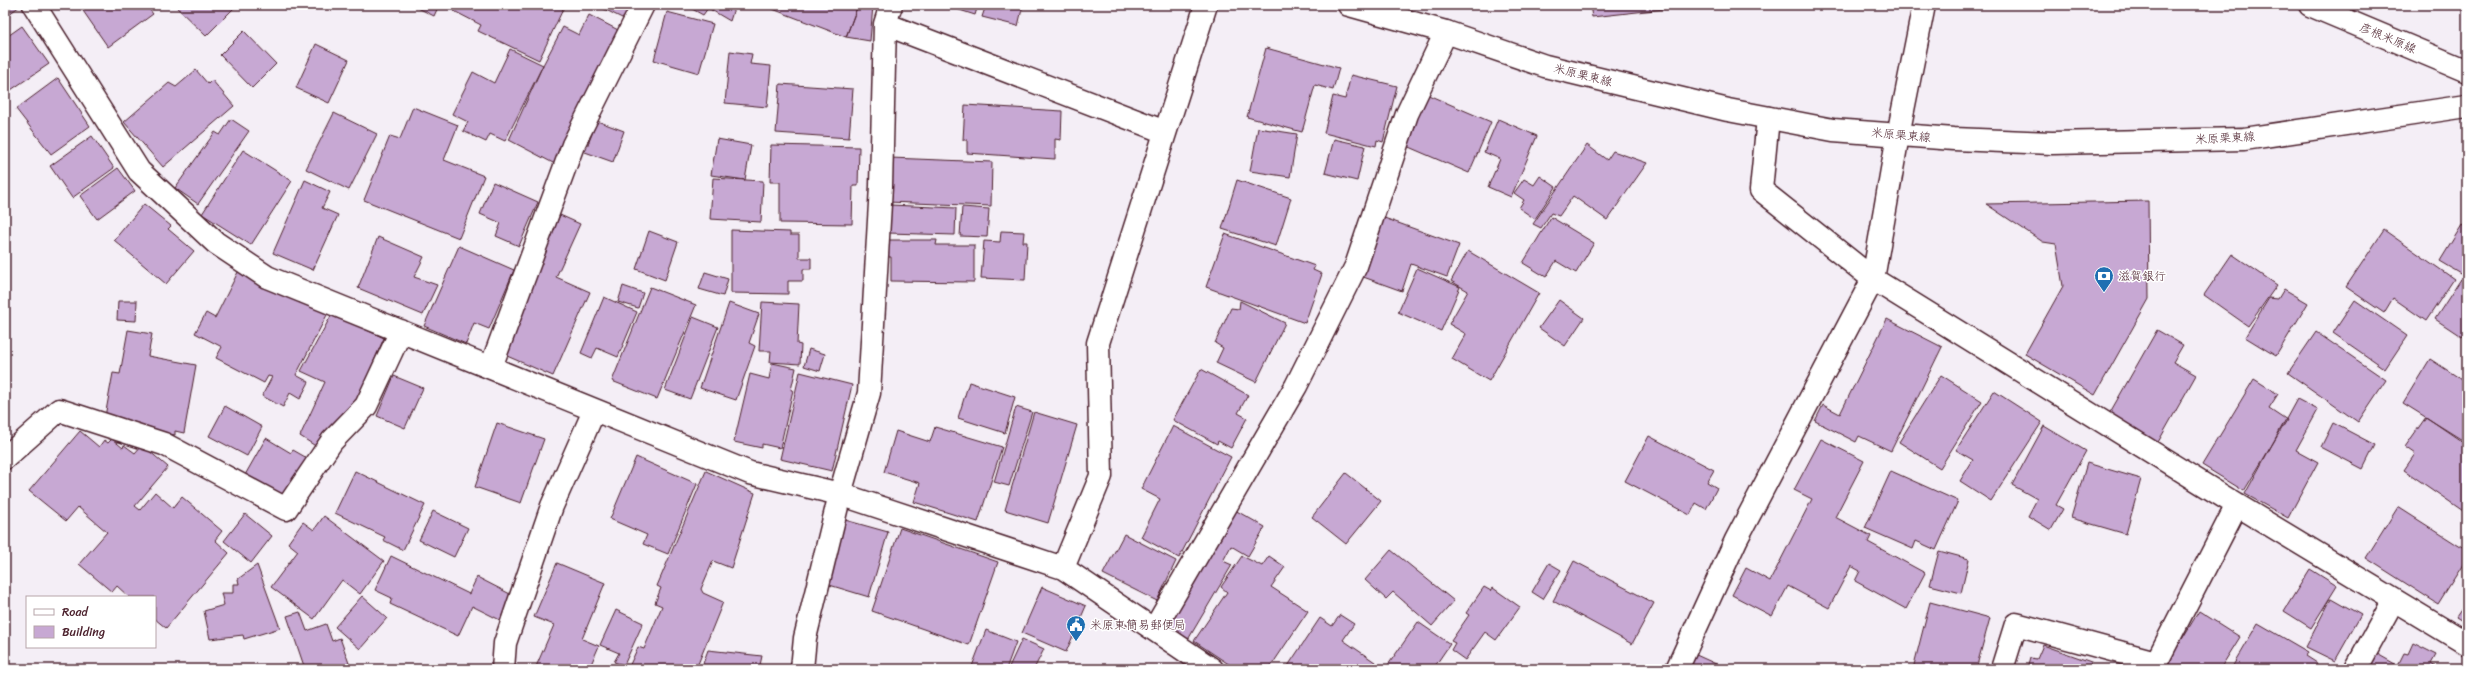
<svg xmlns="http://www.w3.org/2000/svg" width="2472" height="674" viewBox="0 0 2472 674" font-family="Sriracha,'Klee One',sans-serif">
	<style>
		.building { fill: #c7a8d3; stroke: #4a1f2b }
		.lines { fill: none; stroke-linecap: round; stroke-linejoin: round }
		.minor-casing { stroke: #4a1f2b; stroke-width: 25 }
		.tertiary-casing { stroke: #4a1f2b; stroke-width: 25 }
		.secondary-casing { stroke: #4a1f2b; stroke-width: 25 }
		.minor { stroke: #fff; stroke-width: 22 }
		.tertiary { stroke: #fff; stroke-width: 22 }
		.secondary { stroke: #fff; stroke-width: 22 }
		.labels { text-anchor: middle; stroke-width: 3; stroke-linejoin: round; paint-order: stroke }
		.street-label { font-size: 12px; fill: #4a1f2b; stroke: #fff }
		.poi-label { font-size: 12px; fill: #4a1f2b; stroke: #fff; text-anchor: start }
	</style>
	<rect width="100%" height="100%" fill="#f4eef6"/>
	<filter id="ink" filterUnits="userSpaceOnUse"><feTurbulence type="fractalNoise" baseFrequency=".025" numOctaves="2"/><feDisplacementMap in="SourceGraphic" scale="8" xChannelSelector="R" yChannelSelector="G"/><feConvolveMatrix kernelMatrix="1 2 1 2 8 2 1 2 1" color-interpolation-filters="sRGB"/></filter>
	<g filter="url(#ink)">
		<!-- building -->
		<path class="building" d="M5 5H19L20 6 5 17Z
			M79 5H146L153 14 108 47Z
			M174 5H237L206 36Z
			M412 5H439L434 16Z
			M457 5H565L539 60 478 31 481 25 454 11Z
			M596 5H631L624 19Z
			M685 5H735L730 21 708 8 703 15Z
			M762 5H858L846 37Z
			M858 5H873L870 41 846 37Z
			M944 5H978L975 15Z
			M986 5H1023L1018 26 982 17Z
			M1590 5H1682V7L1592 17Z
			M667 12 713 24 699 73 654 60Z
			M589 15 622 32 555 164 509 140 543 65 563 27 579 35Z
			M22 26 49 64 5 94V38Z
			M244 31 276 64 252 88 220 55Z
			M316 44 349 60 329 103 296 88Z
			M1266 48 1339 68 1333 90 1315 85 1302 132 1247 117Z
			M510 49 543 65 505 141 490 134 486 142 463 131 468 122 452 114 473 72 494 83Z
			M730 51 752 54 750 64 771 66 767 107 725 103Z
			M196 70 208 84 212 80 234 106 163 167 124 122 169 83 176 87Z
			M1351 75 1397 86 1383 142 1377 140 1376 146 1324 133 1333 96 1345 99Z
			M58 78 90 126 51 154 16 109Z
			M780 84 853 89 849 138 776 133Z
			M1426 94 1491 122 1469 173 1404 145Z
			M965 105 1062 111 1061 140 1055 139V159L967 153V140H963Z
			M413 107 458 125 444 160 484 176 459 238 364 200 390 136 400 139Z
			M334 113 377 134 349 190 306 169Z
			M231 119 249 131 198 204 175 188 215 132 220 135Z
			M1498 119 1537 136 1511 197 1488 187 1500 159 1484 152Z
			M597 121 624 131 613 162 585 152Z
			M1258 128 1297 134 1290 177 1250 171Z
			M92 136 114 168 72 198 50 166Z
			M717 139 751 145 745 180 711 175Z
			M1334 139 1365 146 1357 181 1325 173Z
			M771 145 859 147 858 186H853L852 224 780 223V182H770Z
			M1587 145 1607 160 1613 151 1647 163 1607 220 1573 196 1559 216 1551 213 1541 228 1533 224Z
			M243 150 292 181 251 245 202 214Z
			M890 158 992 162 991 206 888 202Z
			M118 168 135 191 97 219 80 196Z
			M1540 176 1556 187 1535 219 1519 208 1524 200 1514 193 1524 179 1534 185Z
			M713 178 763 181 761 222 710 219Z
			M305 180 330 192 322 208 338 215 313 270 273 253Z
			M1237 180 1291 198 1276 246 1222 229Z
			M493 182 538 202 519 246 496 236 501 223 480 214Z
			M2148 201 2149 299 2095 395 2025 354 2063 286 2056 244 2043 242 1986 204Z
			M144 204 171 226 168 229 194 251 166 284 114 240Z
			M890 205 956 208 955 235 888 233Z
			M962 207 989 209 987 237 960 236Z
			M560 215 580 224 556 277 590 292 553 376 500 353Z
			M1376 215 1459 245 1447 277 1411 264 1402 291 1355 274Z
			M1551 217 1594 243 1576 273 1556 261 1546 277 1523 263Z
			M2462 225 2467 228V277L2440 261Z
			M731 230 790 232V235H799V258H811V269H803V281H788V294L731 293Z
			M2384 230 2454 279 2426 321 2393 298 2384 313 2346 287Z
			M649 231 678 242 665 280 636 269Z
			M1001 231 1024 232 1023 242H1027L1025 280 981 278 984 241 1000 242Z
			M1225 234 1315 266 1313 270 1322 274 1305 323 1206 287Z
			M378 237 424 257 414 277 437 285 423 315 358 288Z
			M883 240H937L936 245H974V282L891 281V257H883Z
			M459 246 514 270 489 329 474 323 466 344 424 326Z
			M1468 251 1539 293 1489 381 1452 359 1466 334 1449 324 1468 291 1451 281Z
			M2232 254 2277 285 2248 326 2204 295Z
			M1417 268 1460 287 1441 331 1398 312Z
			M239 270 329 311 296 375 309 382 300 399 290 393 283 407 262 396 272 377 268 376 264 383 216 358 222 347 195 333 206 313 215 318Z
			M705 272 728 279 723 296 699 289Z
			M2461 279 2467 283V331L2462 337 2435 319Z
			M623 286 643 293 638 308 618 302Z
			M650 287 696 305 657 399 612 381Z
			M2284 289 2308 303 2276 356 2245 337 2269 298 2278 299Z
			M604 297 637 312 618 357 597 348 592 358 581 353Z
			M1559 300 1584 318 1565 346 1539 328Z
			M2355 300 2407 336 2385 369 2333 333Z
			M118 301H137L136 321 117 320Z
			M1240 301 1285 323 1256 382 1216 363 1223 348 1215 343 1231 308 1239 309Z
			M762 302 799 304 797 344 801 345 800 364 770 362 771 351H759Z
			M729 303 759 314 749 343 755 346 736 400 700 388Z
			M332 314 384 338 354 407 317 447 300 436 325 382 301 371Z
			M693 317 718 327 690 399 665 390Z
			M1887 319 1942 347 1891 451 1859 436 1856 442 1815 421 1823 405 1840 414Z
			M128 330 152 334 148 356 196 365 184 433 175 431V435L104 422 113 373 120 374Z
			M2157 330 2183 345 2173 362 2196 375 2157 444 2108 416Z
			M2316 332 2386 380 2358 422 2288 373Z
			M809 349 825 354 820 371 804 366Z
			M2430 359 2467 383V443L2403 403Z
			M772 363 796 368 791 390H793L780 448 762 444V448L734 442 750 374 769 379Z
			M1201 369 1248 395 1238 413 1247 418 1231 448 1218 441 1217 444 1173 420Z
			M800 372 852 385 832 471 780 459Z
			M1941 375 1982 401 1940 468 1899 442Z
			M394 376 423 388 405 428 377 416Z
			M2254 379 2278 394 2269 408 2287 420 2244 491 2202 465Z
			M969 382 1015 397 1005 433 958 418Z
			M1994 391 2042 422 1991 501 1960 481 1973 460 1956 450Z
			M2297 399 2318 410 2296 450 2318 462 2288 518 2245 494Z
			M225 406 262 427 247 456 209 436Z
			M1016 407 1032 412 1009 486 994 482Z
			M1034 412 1077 425 1048 523 1005 510Z
			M2426 417 2467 445 2466 513 2404 470 2415 454 2405 447Z
			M497 423 544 439 521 503 475 487Z
			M2333 423 2375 445 2363 469 2321 447Z
			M1173 426 1231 457 1179 558 1141 537 1160 499 1141 489Z
			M2044 426 2086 451 2056 505 2063 509 2051 530 2028 516 2037 499 2012 485Z
			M935 427 1002 447 978 522 914 502 920 483 884 472 896 431 930 442Z
			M80 431 99 447 104 440 108 443 112 439 123 448 124 445 135 453 142 445 168 467 135 506 140 510 155 492 173 508 182 497 222 531 215 540 229 553 166 628 155 619V597H129L117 586 112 592 79 564 107 532 78 507 66 521 29 491Z
			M1649 436 1714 470 1707 482 1717 488 1706 509 1696 503 1690 515 1625 481Z
			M266 438 291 453 293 450 307 458 284 498 245 475Z
			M1821 439 1864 461 1835 517 1871 536 1868 542 1925 573 1906 609 1855 581 1860 571 1851 566 1829 608 1788 586 1772 616 1732 595 1746 568 1770 581 1812 499 1794 490Z
			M636 457 697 484 668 554 643 544 647 535 610 519Z
			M2087 463 2141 479 2126 534 2071 518Z
			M355 471 425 505 403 550 383 540 385 537 335 513Z
			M706 471 755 493 731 568 713 561 701 589 703 593 723 602 696 669H628L638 647 644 649 662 606 655 603 661 588 657 586Z
			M1891 471 1958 501 1936 550 1916 541 1913 549 1865 528Z
			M1346 473 1381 501 1346 544 1312 517Z
			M2398 507 2467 551V558L2438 604 2366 558Z
			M1233 509 1265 527 1248 556 1231 546 1223 561 1232 565 1186 643 1162 629Z
			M433 511 468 528 454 557 419 540Z
			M245 514 272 536 251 563 224 541Z
			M324 516 384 561 360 594 342 580 314 619 271 587 298 551 288 543 303 522 314 530Z
			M845 520 888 532 869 597 826 584Z
			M900 528 998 562 969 645 872 611Z
			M1124 534 1176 561 1157 601 1103 574Z
			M1391 550 1454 601 1432 626 1393 592 1386 599 1365 580Z
			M1939 551 1969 559 1961 593 1930 585Z
			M391 556 469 594 477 577 512 595 500 620 472 606 458 636 390 604 392 598 375 590Z
			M1242 556 1262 566 1269 556 1285 567 1271 587 1308 611 1269 669H1236L1194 641 1227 592 1221 587Z
			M1574 561 1654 603 1632 644 1553 601Z
			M557 563 605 583 582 639 599 646 589 669H535L554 625 534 617Z
			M1549 563 1561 570 1543 599 1532 592Z
			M257 565 280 628 244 639 243 635 210 639 204 611 224 605 221 593H233V584H239L238 579Z
			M2310 569 2337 586 2311 628 2284 611Z
			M1042 587 1086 606 1066 652 1022 633Z
			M1484 587 1491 591 1493 588 1520 607 1496 640 1485 632 1465 660 1451 650 1455 643 1451 641 1469 615 1466 613Z
			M362 596 387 618 360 649 335 627Z
			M2331 598 2361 615 2335 661 2306 647Z
			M2467 601V624L2456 617Z
			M1930 602 1990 618 1976 669H1913Z
			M616 610 643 623 624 665 614 662 619 653 600 645Z
			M2199 611 2240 637 2220 669H2164Z
			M300 612 307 631 326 624 332 641 340 638 350 666 345 669H305L287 616Z
			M1340 615 1354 624 1343 640 1385 669H1286L1320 618 1332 626Z
			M1418 622 1450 644 1433 669H1393L1388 665Z
			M2258 623 2308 652 2306 656 2317 663 2314 669H2231Z
			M986 630 1016 642 1006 669H971Z
			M1022 639 1044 649 1034 669H1008Z
			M2413 643 2437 655 2432 664 2441 669H2396L2404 653 2408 654Z
			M2043 645 2091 662 2088 669H2027L2030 658 2037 659Z
			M708 650 762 656 760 665 768 667 767 669H701Z
			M2372 651 2395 664 2392 669H2362Z
			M1694 654 1727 669H1687Z"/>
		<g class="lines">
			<!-- minor casing -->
			<g class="minor-casing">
				<path id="minor" d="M34 5 139 171 216 243 267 277 750 473 840 494 1063 568 1212 669
					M885 24 1165 132
					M1768 118 1761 190 1873 279 2237 505 2467 644
					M491 367 573 145 643 5
					M5 458 59 410 164 444 286 509 332 441 366 406 401 331
					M1063 568 1101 476 1098 343 1206 5
					M1155 628 1296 386 1356 266 1407 114 1446 32
					M503 669 505 643 552 506 594 411
					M802 669 805 638 840 494 869 393 881 186 885 24 891 5
					M1677 669 1736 540 1873 279 1898 135
					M2002 669 2016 624 2156 662
					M2153 669 2237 505
					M2356 669 2394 600"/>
			</g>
			<!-- tertiary casing -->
			<g class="tertiary-casing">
				<path id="tertiary" d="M1898 135 1924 5"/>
			</g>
			<!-- secondary casing -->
			<g class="secondary-casing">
				<path id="secondary" d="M1349 5 1446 32 1545 66 1728 110 1833 130 1954 139 2052 143 2244 139 2467 106
					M2310 5 2467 71"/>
			</g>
			<!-- minor -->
			<use href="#minor" class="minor"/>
			<!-- tertiary -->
			<use href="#tertiary" class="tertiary"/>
			<!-- secondary -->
			<use href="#secondary" class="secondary"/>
		</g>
	</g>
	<!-- icons -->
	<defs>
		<g id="bank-pin" transform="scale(1)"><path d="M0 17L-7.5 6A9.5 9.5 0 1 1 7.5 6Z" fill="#1f6fb2" stroke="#fff"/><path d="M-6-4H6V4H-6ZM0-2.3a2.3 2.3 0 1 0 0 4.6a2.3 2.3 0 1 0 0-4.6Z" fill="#fff"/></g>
		<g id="civic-pin" transform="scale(1)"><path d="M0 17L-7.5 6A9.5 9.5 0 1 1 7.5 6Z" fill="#1f6fb2" stroke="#fff"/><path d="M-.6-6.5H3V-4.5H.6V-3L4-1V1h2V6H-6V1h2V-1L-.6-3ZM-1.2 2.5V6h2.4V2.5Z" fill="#fff"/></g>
	</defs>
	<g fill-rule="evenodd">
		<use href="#bank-pin" x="2104" y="276"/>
		<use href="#civic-pin" x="1076" y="625"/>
	</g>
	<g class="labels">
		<!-- street labels -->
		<g class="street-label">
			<text transform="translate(2388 38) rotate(23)" y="4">彦根米原線</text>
			<text transform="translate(1583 75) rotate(14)" y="4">米原栗東線</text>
			<text transform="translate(1901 135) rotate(5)" y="4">米原栗東線</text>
			<text transform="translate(2225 138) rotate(-3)" y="4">米原栗東線</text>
		</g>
		<!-- poi labels -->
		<g class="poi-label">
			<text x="2118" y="280">滋賀銀行</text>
			<text x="1090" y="629">米原東簡易郵便局</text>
		</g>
	</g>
	<!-- margin -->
	<rect width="2472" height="674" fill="none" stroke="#fff" stroke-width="20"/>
	<rect x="10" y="10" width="2452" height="654" fill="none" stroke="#4a1f2b" stroke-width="1.5" filter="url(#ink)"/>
	<!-- legend -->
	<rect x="26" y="596" width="130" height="52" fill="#ffffff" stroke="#b7a5aa"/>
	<rect x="34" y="609" width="20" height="6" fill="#ffffff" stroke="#b7a5aa"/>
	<text x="62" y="616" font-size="12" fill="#4a1f2b">Road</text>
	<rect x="34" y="626" width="20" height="12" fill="#c7a8d3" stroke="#b7a5aa"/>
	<text x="62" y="636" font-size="12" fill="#4a1f2b">Building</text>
</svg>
